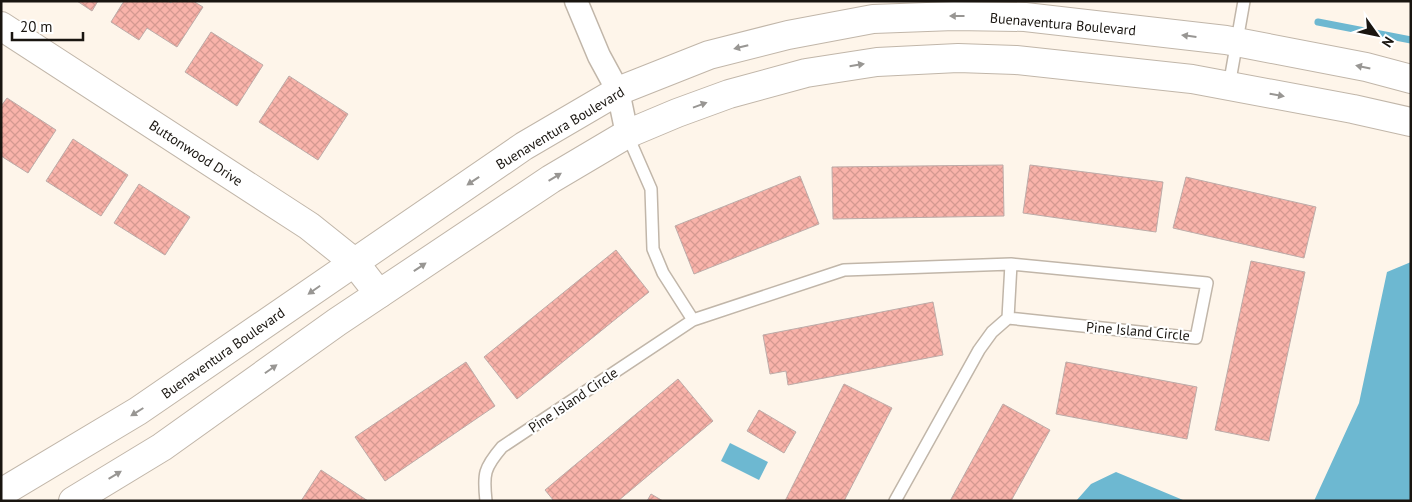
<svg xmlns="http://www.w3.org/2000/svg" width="1412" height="502" viewBox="0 0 1412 502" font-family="'PT Sans',sans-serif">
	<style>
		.water { fill: #6db8d1 }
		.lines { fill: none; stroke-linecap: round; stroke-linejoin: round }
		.stream { stroke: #6db8d1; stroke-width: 7 }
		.building { fill: url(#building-cross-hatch); stroke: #bdaba8 }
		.service-casing { stroke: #c1b6a9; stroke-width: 14 }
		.minor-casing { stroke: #c1b6a9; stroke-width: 25 }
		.tertiary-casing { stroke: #c1b6a9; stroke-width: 30 }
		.secondary-casing { stroke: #c1b6a9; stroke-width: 30 }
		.service { stroke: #fff; stroke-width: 11 }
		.minor { stroke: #fff; stroke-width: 22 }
		.tertiary { stroke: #fff; stroke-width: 28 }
		.secondary { stroke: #fff; stroke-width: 28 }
		.oneway { fill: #989693 }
		.labels { text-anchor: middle; stroke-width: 4.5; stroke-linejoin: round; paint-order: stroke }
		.street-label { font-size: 14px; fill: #191510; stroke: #fff }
	</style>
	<defs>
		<pattern id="building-cross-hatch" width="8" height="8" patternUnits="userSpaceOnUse" patternTransform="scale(1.25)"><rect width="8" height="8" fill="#f9b3aa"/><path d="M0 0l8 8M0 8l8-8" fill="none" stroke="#d59991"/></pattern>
	</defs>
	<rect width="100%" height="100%" fill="#fef5ea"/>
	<!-- water -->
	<path class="water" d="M1411 262V501H1314L1359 403 1387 272Z
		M730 443 768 462 759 480 721 461Z
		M1116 472 1183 500 1185 501H1076L1091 484Z"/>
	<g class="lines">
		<!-- stream -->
		<path class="stream" d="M1318 22 1411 40"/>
	</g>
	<!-- building -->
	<path class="building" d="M77 1H98L92 11Z
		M124 1H168L171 3 172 1H193L203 7 177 47 147 28 139 40 111 22Z
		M211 32 263 65 237 106 185 72Z
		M289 76 348 114 318 160 259 122Z
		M7 98 56 130 28 173 1 156V106Z
		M73 139 128 175 101 216 46 181Z
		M1003 165 1004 216 833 219 832 167Z
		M1030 165 1163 182 1156 232 1023 213Z
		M800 176 819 224 694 274 675 226Z
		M1186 177 1316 207 1304 258 1173 228Z
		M139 184 190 217 165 255 114 223Z
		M616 250 649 292 517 399 484 357Z
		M1251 261 1305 272 1269 441 1215 430Z
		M933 302 943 355 788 385 786 371 770 374 763 335Z
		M466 362 495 406 385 481 355 437Z
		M1066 362 1197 387 1187 439 1056 414Z
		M678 379 713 421 618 501H554L545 490Z
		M844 384 892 408 844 501H785Z
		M1003 404 1050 430 1011 501H950Z
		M759 410 796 432 784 453 747 431Z
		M321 470 368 501H301Z
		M651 494 663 501H647Z"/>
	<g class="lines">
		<!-- service casing -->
		<g class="service-casing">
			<path id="service" d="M1229 86 1244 1
				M627 134 651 189 653 249 663 273 693 320
				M1008 318 1011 264
				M486 501C483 474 484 468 502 447L693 320 844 270 1011 264 1207 283 1196 338 1008 318 992 332 979 350 895 501"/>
		</g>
		<!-- minor casing -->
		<g class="minor-casing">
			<path id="minor" d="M576 1 599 56 618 91 627 134"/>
		</g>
		<!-- tertiary casing -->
		<g class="tertiary-casing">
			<path id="tertiary" d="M1 26 309 226 354 262 379 294"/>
		</g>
		<!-- secondary casing -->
		<g class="secondary-casing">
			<path id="secondary" d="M1 493 138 411 524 146 618 91 709 55 788 35 873 19 954 16 1025 17 1226 40 1366 67 1411 79
				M73 501 162 447 337 322 551 179 627 134 677 113 729 94 806 73 877 62 958 58 1016 60 1192 79 1353 109 1411 122"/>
		</g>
		<!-- service -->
		<use href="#service" class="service"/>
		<!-- minor -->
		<use href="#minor" class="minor"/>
		<!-- tertiary -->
		<use href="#tertiary" class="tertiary"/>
		<!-- secondary -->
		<use href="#secondary" class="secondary"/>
	</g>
	<!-- one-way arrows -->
	<defs><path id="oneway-solid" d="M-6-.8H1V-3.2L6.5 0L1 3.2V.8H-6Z" transform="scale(1.25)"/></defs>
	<g class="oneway">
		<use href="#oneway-solid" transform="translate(957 16) rotate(-180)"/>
		<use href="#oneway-solid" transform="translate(1189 36) rotate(-173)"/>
		<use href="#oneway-solid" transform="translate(741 47) rotate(166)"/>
		<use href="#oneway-solid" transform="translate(857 65) rotate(-9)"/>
		<use href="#oneway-solid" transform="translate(1363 67) rotate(-168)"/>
		<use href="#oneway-solid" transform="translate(1277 95) rotate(10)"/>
		<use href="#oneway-solid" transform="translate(700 105) rotate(-20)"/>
		<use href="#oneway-solid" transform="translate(555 177) rotate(-31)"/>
		<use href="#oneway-solid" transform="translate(473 181) rotate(146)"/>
		<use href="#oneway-solid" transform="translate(420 267) rotate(-34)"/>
		<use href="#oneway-solid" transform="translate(314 290) rotate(145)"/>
		<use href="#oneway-solid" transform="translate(271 369) rotate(-35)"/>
		<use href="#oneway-solid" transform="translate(137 412) rotate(148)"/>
		<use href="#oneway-solid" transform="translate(115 475) rotate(-31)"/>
	</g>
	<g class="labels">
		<!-- street labels -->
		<g class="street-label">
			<text transform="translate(1063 24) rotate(5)" y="5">Buenaventura Boulevard</text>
			<text transform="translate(560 128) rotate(-31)" y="5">Buenaventura Boulevard</text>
			<text transform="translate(196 153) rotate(33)" y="5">Buttonwood Drive</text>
			<text transform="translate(1138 331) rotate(5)" y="5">Pine Island Circle</text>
			<text transform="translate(223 353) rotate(-35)" y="5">Buenaventura Boulevard</text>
			<text transform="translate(573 400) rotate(-34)" y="5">Pine Island Circle</text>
		</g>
	</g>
	<!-- border -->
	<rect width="1412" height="502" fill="none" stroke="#191510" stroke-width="5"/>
	<!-- north arrow -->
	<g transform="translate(1377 35) rotate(123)" stroke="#ffffff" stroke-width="4" paint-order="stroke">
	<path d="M0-4L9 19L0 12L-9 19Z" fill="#191510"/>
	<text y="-8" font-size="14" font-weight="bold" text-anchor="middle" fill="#191510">N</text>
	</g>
	<!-- scale -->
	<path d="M12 32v8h71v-8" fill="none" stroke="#191510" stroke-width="2.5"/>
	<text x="20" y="32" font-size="15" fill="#191510" stroke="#ffffff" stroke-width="4" paint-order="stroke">20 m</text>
</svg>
